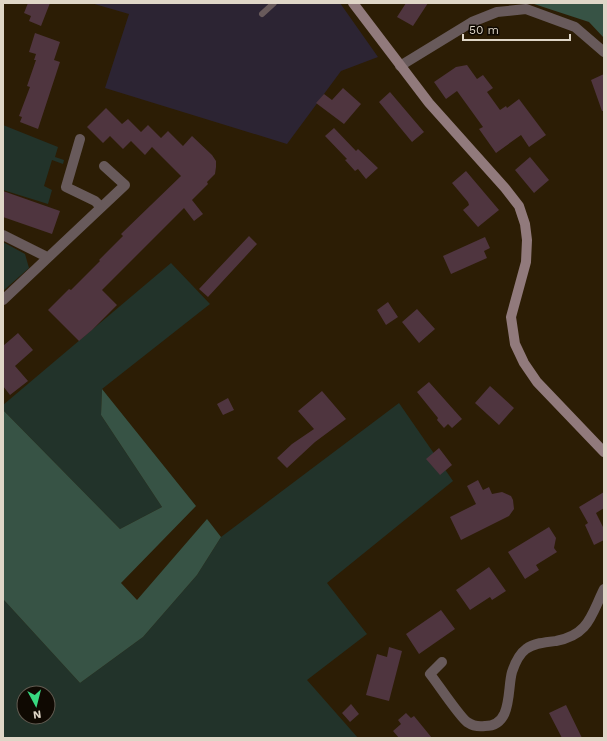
<svg xmlns="http://www.w3.org/2000/svg" width="607" height="741" viewBox="0 0 607 741" font-family="'Work Sans',sans-serif">
	<style>
		.commercial { fill: #2c2433 }
		.green { fill: #22332a; fill-rule: evenodd }
		.forest { fill: #375345 }
		.building { fill: #4f353f }
		.lines { fill: none; stroke-linecap: round; stroke-linejoin: round }
		.lane { stroke: #685a5b; stroke-width: 6 }
		.street { stroke: #685a5b; stroke-width: 10 }
		.secondary { stroke: #917a7c; stroke-width: 10 }
	</style>
	<rect width="100%" height="100%" fill="#2c1d05"/>
	<!-- commercial -->
	<path class="commercial" d="M91 3H340L378 57 341 71 287 144 105 88 129 14Z"/>
	<!-- green -->
	<path class="green" d="M3 125 58 147 55 157 64 160 63 164 52 160 44 186 52 190 48 204 3 190Z
		M3 242 25 254 29 268 3 291Z
		M171 263 210 304 102 389 101 415 162 507 120 529 3 410V405Z
		M399 403 453 481 327 583 367 634 307 680 358 738H3V599L80 683 143 637 197 575 221 537ZM24 693H48V717H24Z"/>
	<!-- forest -->
	<path class="forest" d="M531 3H604V38L589 22Z
		M102 389 196 506 121 583 137 600 207 519 221 537 197 575 143 637 80 683 3 599V410L120 529 162 507 101 415Z"/>
	<!-- building -->
	<path class="building" d="M28 3H50L41 26 29 21 31 16 24 13Z
		M406 3H428L413 26 397 17Z
		M35 33 60 42 54 60 60 62 38 129 20 122 22 117 19 116 30 87 27 86 36 60H34L36 54 29 52Z
		M467 65 477 79 483 75 493 88 487 92 500 110 506 106 507 108 519 99 546 135 529 147 521 135 496 153 479 129 483 127 457 91 446 99 434 82 456 67Z
		M604 74V111H602L591 80Z
		M343 88 361 104 344 124 316 103 324 94 332 100Z
		M390 92 424 132 412 142 379 102Z
		M106 108 122 124 128 119 141 132 148 125 161 138 168 131 183 146 192 136 212 155 216 161V167L215 174 207 182 208 184 192 200 203 214 194 221 184 208 102 290 117 305 92 330 79 341 48 310 69 289 71 290 100 261 99 260 123 236 121 234 181 176 152 147 145 155 131 141 123 149 110 136 103 143 87 127Z
		M334 128 356 151 358 149 378 168 366 179 358 169 355 171 345 160 347 159 325 136Z
		M530 157 549 180 534 193 515 170Z
		M466 171 499 210 478 227 463 210 469 205 468 202 452 183Z
		M3 191 60 211 52 234 3 217Z
		M249 236 257 244 208 297 199 289Z
		M485 237 490 248 484 251 487 258 451 274 443 256Z
		M388 302 398 317 386 325 377 310Z
		M417 309 435 329 419 343 402 322Z
		M18 333 33 350 15 366 28 381 10 395 3 386V346Z
		M429 382 462 419 452 428 448 424 444 428 437 420 438 418 417 392Z
		M490 386 514 408 499 425 475 403Z
		M322 391 346 419 315 442 287 468 277 458 292 444 314 429 298 411Z
		M228 398 234 410 223 415 217 404Z
		M439 448 452 465 440 475 426 459Z
		M478 480 483 490 489 487 492 494 502 492 511 496 513 500 514 509 509 516 461 540 450 517 476 504 467 486Z
		M604 492V508L596 513 604 529V540L594 545 585 525 588 523 579 507Z
		M549 527 556 538 554 548 557 552 536 565 539 570 525 579 508 552Z
		M489 567 506 591 492 600 490 597 470 610 456 590Z
		M441 610 455 629 419 654 406 634Z
		M389 647 402 651 389 701 366 695 377 654 387 657Z
		M351 704 359 714 350 722 342 713Z
		M566 705 582 738H562L549 713Z
		M406 713 411 718 414 716 432 738H399L393 731 401 724 398 720Z"/>
	<g class="lines">
		<!-- lane -->
		<path class="lane" d="M262 14 274 3"/>
		<!-- street -->
		<path class="street" d="M400 66 472 22 497 12 526 9 575 27 604 52
			M80 139 66 187 95 201 101 207
			M3 235 47 257
			M3 300 125 185 104 166
			M442 662 430 674C438 684 459 716 467 722 473 726 479 727 485 726 513 726 507 689 512 672 515 663 519 654 526 649 534 643 546 642 556 641 589 635 591 615 604 589"/>
		<!-- secondary -->
		<path class="secondary" d="M353 3 429 103 505 188 519 206 525 224 527 240 526 262 511 317 515 344 524 363 537 382 604 452"/>
	</g>
	<!-- border -->
	<rect width="607" height="741" fill="none" stroke="#dfd6c7" stroke-width="8"/>
	<!-- north arrow -->
	<g transform="translate(36 705) rotate(173)"><circle r="19" fill="#0f0902" stroke="#625b51"/>
	<path d="M0-3L7 15L0 10L-7 15Z" fill="#38d880"/>
	<text y="-6" font-size="11" font-weight="bold" text-anchor="middle" fill="#dfd6c7">N</text>
	</g>
	<!-- scale -->
	<path d="M463 34v6h107v-6" fill="none" stroke="#dfd6c7" stroke-width="2"/>
	<text x="469" y="34" font-size="12" fill="#dfd6c7" stroke="#0f0902" stroke-width="3" paint-order="stroke">50 m</text>
</svg>
